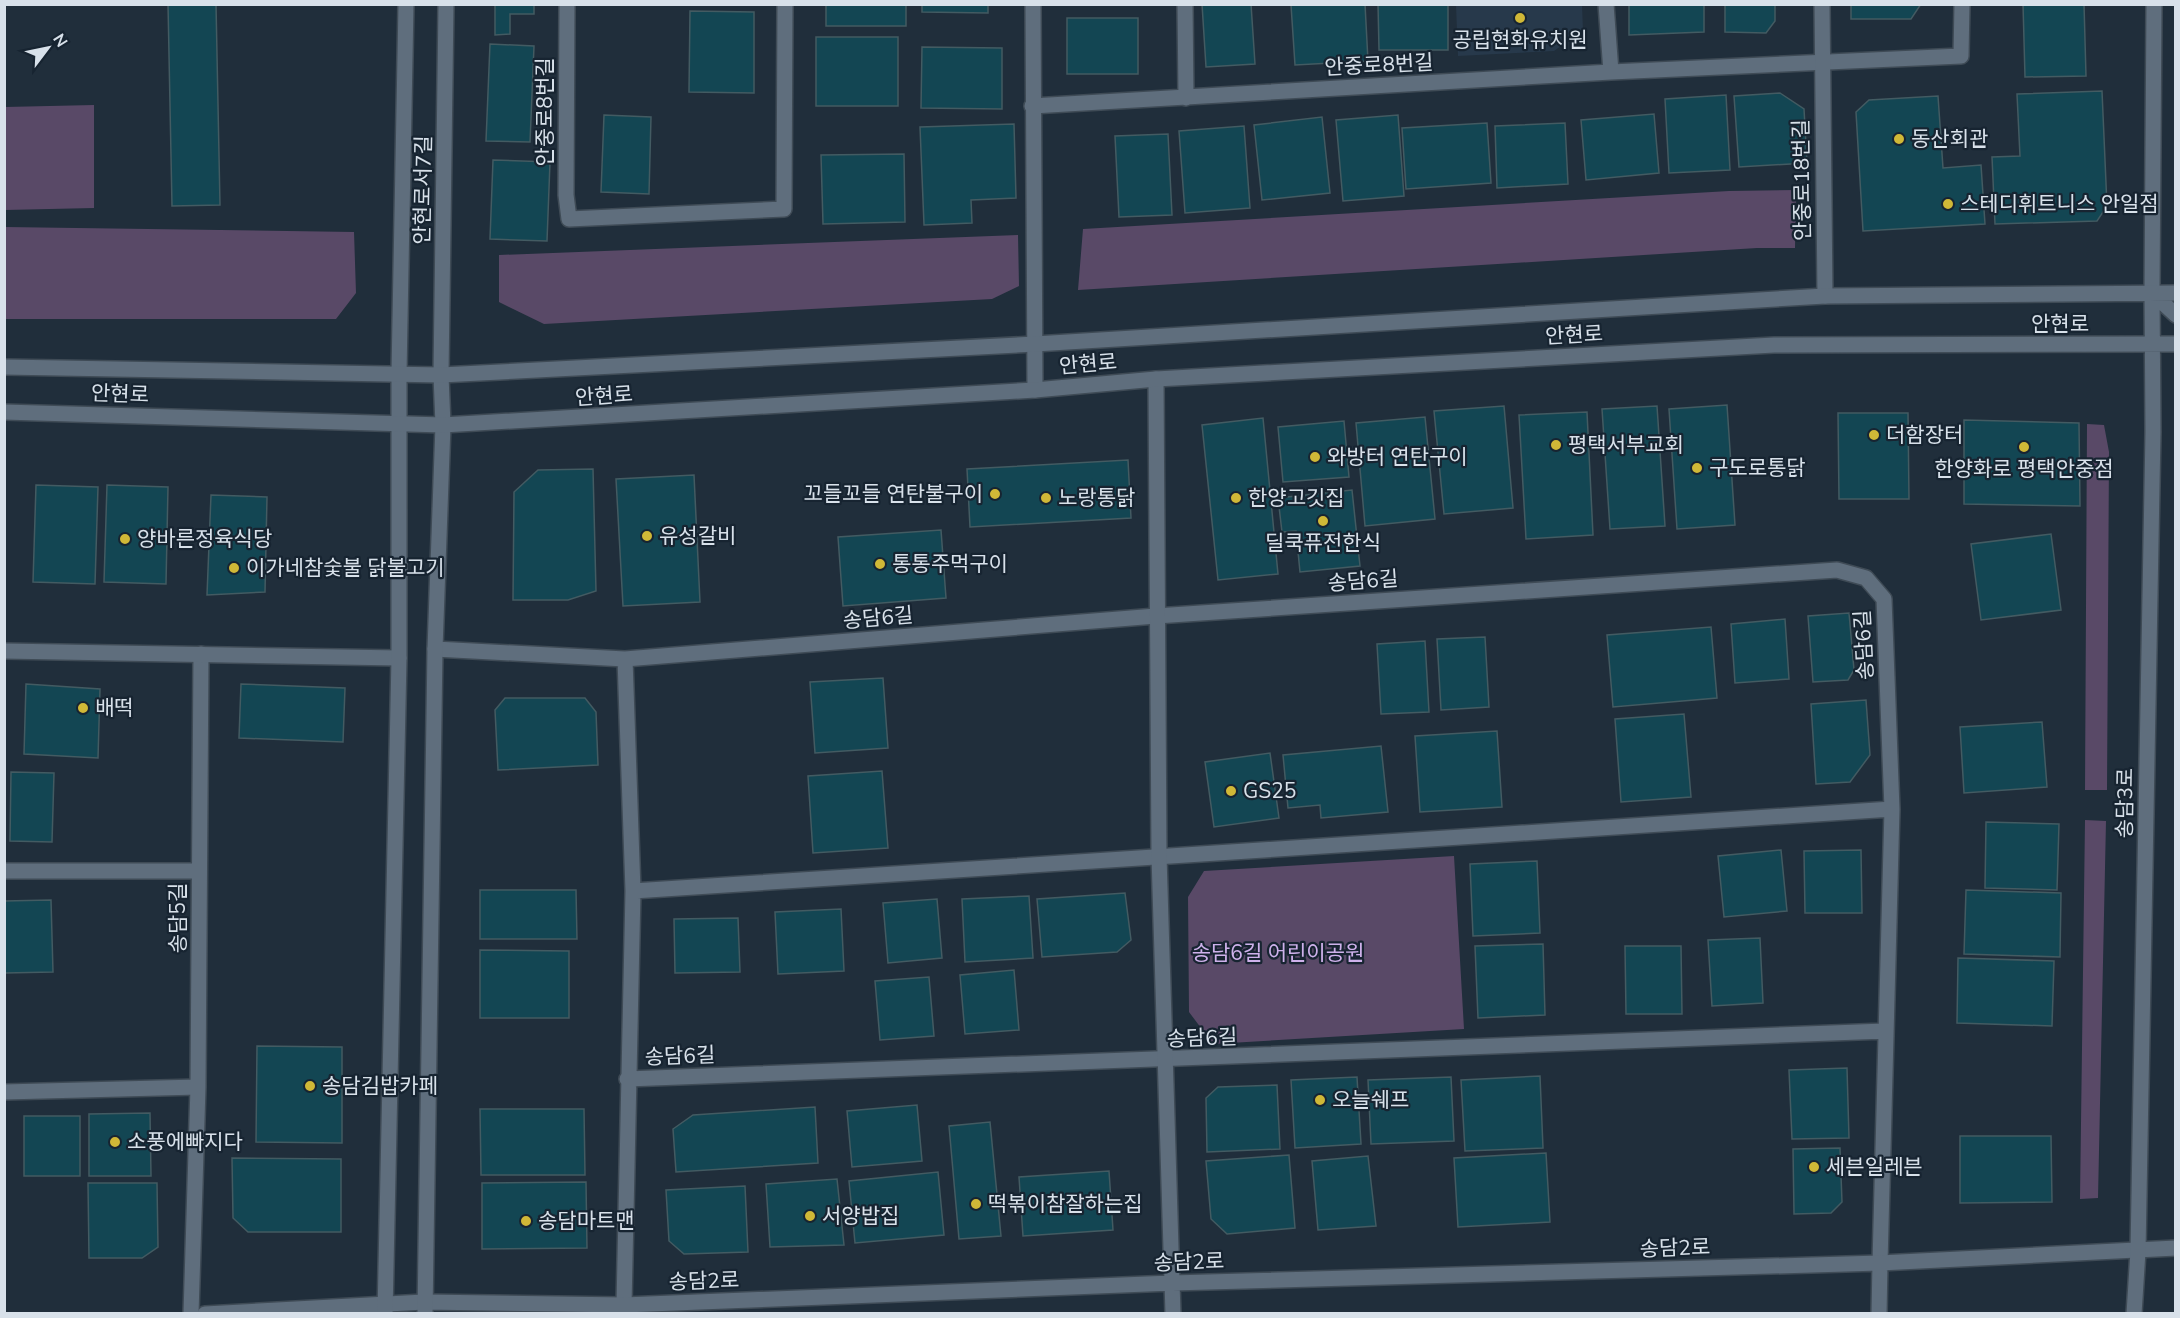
<svg xmlns="http://www.w3.org/2000/svg" width="2180" height="1318" viewBox="0 0 2180 1318" font-family="'Nunito Sans','Noto Sans KR',sans-serif">
	<style>
		.built { fill: #27394b }
		.green { fill: #594967 }
		.building { fill: #134653; stroke: #435b62; stroke-width: 1.5 }
		.lines { fill: none; stroke-linecap: round; stroke-linejoin: round }
		.service-casing { stroke: #3f4b56; stroke-width: 18 }
		.minor-casing { stroke: #3f4b56; stroke-width: 18 }
		.tertiary-casing { stroke: #3f4b56; stroke-width: 18 }
		.secondary-casing { stroke: #3f4b56; stroke-width: 18 }
		.service { stroke: #5f6e7d; stroke-width: 15 }
		.minor { stroke: #5f6e7d; stroke-width: 15 }
		.tertiary { stroke: #5f6e7d; stroke-width: 15 }
		.secondary { stroke: #5f6e7d; stroke-width: 15 }
		.poi-dot { fill: #d0b837; stroke: #172431; stroke-width: 2 }
		.labels { text-anchor: middle; stroke-width: 4.5; stroke-linejoin: round; paint-order: stroke }
		.poi-label { font-size: 21px; fill: #d8e1ea; stroke: #172431; text-anchor: start }
		.street-label { font-size: 21px; fill: #d8e1ea; stroke: #172431 }
		.park-label { font-size: 21px; fill: #ceb1eb; stroke: #172431 }
	</style>
	<rect width="100%" height="100%" fill="#202e3b"/>
	<!-- built -->
	<path class="built" d="M1456 5H1582L1583 31 1554 51 1458 56Z"/>
	<!-- green -->
	<path class="green" d="M94 105V208L5 210V107Z
		M1796 190 1795 248H1757L1078 290 1083 229 1729 191Z
		M5 227 354 232 356 293 336 319H5Z
		M1018 235 1019 286 992 299 544 324 499 302V255Z
		M2087 424 2104 425 2109 452 2107 790H2085Z
		M2085 820 2106 821 2098 1198 2080 1199Z
		M1454 856 1464 1029 1213 1044 1189 1012 1188 897 1204 871Z"/>
	<!-- building -->
	<path class="building" d="M168 4H216L220 205 172 206Z
		M495 4H534V14H510V34L495 35Z
		M826 4H906V26H826Z
		M922 4H988V13L922 12Z
		M1202 4H1251L1255 64 1206 67Z
		M1365 4 1368 61 1295 65 1291 5Z
		M1378 4H1448V50H1379Z
		M1629 4H1704V32L1629 35Z
		M1725 4H1775V21L1766 33 1725 32Z
		M1851 4H1921L1911 19H1851Z
		M2023 4H2084L2086 76 2025 77Z
		M690 11 754 12V93L689 92Z
		M1067 18H1138V74H1067Z
		M816 37H898V106H816Z
		M490 44 534 46 530 142 486 141Z
		M922 47 1002 48V109L921 108Z
		M2102 91 2107 206 2097 221 1995 224 1992 157 2020 156 2017 94Z
		M1780 93 1804 109 1807 163 1739 167 1734 96Z
		M1726 95 1730 170 1669 173 1665 99Z
		M1938 96 1943 168 1981 165 1985 224 1863 231 1856 112 1869 100Z
		M1654 114 1659 173 1586 180 1581 120Z
		M604 115 651 117 649 194 601 192Z
		M1398 115 1404 196 1343 201 1336 120Z
		M1322 117 1330 193 1262 200 1254 125Z
		M1487 123 1491 183 1406 189 1402 128Z
		M1565 123 1568 184 1497 188 1495 126Z
		M1014 124 1016 198 971 200 972 223 924 225 920 127Z
		M1244 126 1250 208 1185 213 1179 131Z
		M1168 134 1172 215 1119 217 1115 136Z
		M904 154 905 222 823 224 821 155Z
		M493 160 550 162 547 241 490 239Z
		M1727 405 1735 525 1677 529 1669 409Z
		M1504 406 1513 508 1444 514 1434 411Z
		M1657 406 1665 526 1610 529 1602 409Z
		M1587 412 1593 535 1526 539 1519 415Z
		M1838 413H1908L1909 499H1839Z
		M1425 417 1435 519 1365 526 1356 423Z
		M1263 418 1278 574 1218 580 1202 425Z
		M1964 420 2079 423 2080 506 1964 504Z
		M1344 421 1349 477 1283 482 1278 427Z
		M1128 460 1131 518 970 527 967 469Z
		M593 469 596 591 568 600H513L514 492 538 470Z
		M694 475 700 602 623 606 616 479Z
		M36 485 98 487 95 584 33 582Z
		M107 485 168 487 166 584 104 582Z
		M1352 490 1360 566 1300 572 1296 531 1282 532 1278 498Z
		M211 495 267 497 265 592 207 595Z
		M941 530 946 598 843 606 838 537Z
		M2051 534 2061 610 1981 620 1971 544Z
		M1849 613 1854 670 1848 680 1813 682 1808 616Z
		M1785 619 1789 679 1735 683 1731 624Z
		M1711 627 1717 698 1613 707 1607 635Z
		M1485 637 1489 707 1441 710 1437 639Z
		M1425 641 1429 712 1381 714 1377 644Z
		M883 678 888 748 815 753 810 682Z
		M26 684 100 689 98 758 24 754Z
		M241 684 345 688 343 742 239 738Z
		M505 698H585L596 712 598 765 498 770 495 710Z
		M1866 700 1870 755 1850 782 1816 784 1811 704Z
		M1684 714 1691 797 1621 802 1615 719Z
		M2042 722 2047 787 1964 793 1960 727Z
		M1497 731 1502 807 1420 812 1415 736Z
		M1381 746 1388 812 1321 818 1320 805 1288 808 1283 755Z
		M1270 753 1279 818 1214 827 1205 762Z
		M882 771 888 848 813 853 808 776Z
		M11 772 54 773 52 842 10 841Z
		M1986 822 2059 824 2057 890 1985 888Z
		M1781 850 1787 911 1724 917 1718 856Z
		M1861 850 1862 913H1805L1804 851Z
		M1537 861 1540 933 1473 936 1470 864Z
		M480 890H576L577 939H480Z
		M1966 890 2061 893 2060 957 1964 954Z
		M1125 893 1131 940 1117 952 1042 957 1037 899Z
		M1029 896 1033 958 965 962 962 899Z
		M937 899 942 958 888 963 883 903Z
		M51 900 53 972 5 973 4 901Z
		M841 909 844 971 778 974 775 912Z
		M738 918 740 972 675 973 674 919Z
		M1760 938 1763 1003 1712 1006 1708 940Z
		M1543 944 1545 1015 1478 1018 1475 946Z
		M1625 946H1681L1682 1014H1626Z
		M480 950 569 951V1018H480Z
		M1958 958 2054 961 2052 1026 1957 1023Z
		M1014 970 1019 1030 965 1034 960 975Z
		M929 977 934 1036 880 1040 875 981Z
		M257 1046 342 1047V1143L256 1142Z
		M1847 1068 1849 1138 1792 1139 1789 1070Z
		M1540 1076 1543 1148 1465 1151 1461 1080Z
		M1357 1077 1361 1144 1295 1148 1291 1080Z
		M1451 1077 1454 1141 1371 1144 1368 1080Z
		M1277 1085 1280 1149 1207 1152 1206 1098 1218 1087Z
		M917 1105 922 1161 852 1167 847 1111Z
		M815 1107 818 1163 676 1172 673 1129 693 1115Z
		M480 1109H584L585 1175H481Z
		M150 1113 151 1176H89V1114Z
		M24 1116H80V1176H24Z
		M990 1122 1001 1236 959 1239 949 1126Z
		M1960 1136H2051L2052 1202 1960 1203Z
		M1840 1148 1842 1202 1831 1213 1794 1214 1793 1149Z
		M1546 1153 1550 1222 1458 1227 1454 1158Z
		M1289 1155 1295 1228 1227 1234 1211 1219 1206 1161Z
		M1368 1156 1376 1226 1318 1230 1312 1161Z
		M232 1158 341 1159V1232H248L233 1218Z
		M1109 1171 1113 1230 1023 1236 1019 1177Z
		M938 1172 944 1235 855 1243 849 1181Z
		M837 1179 844 1245 770 1247 766 1184Z
		M586 1182 587 1248 482 1249V1183Z
		M88 1183H157L158 1247 142 1258H89Z
		M745 1186 748 1252 684 1254 669 1241 666 1190Z"/>
	<g class="lines">
		<!-- service casing -->
		<g class="service-casing">
			<path id="service" d="M567 4 566 195 569 219 784 209 785 4
				M1033 4 1035 390
				M1185 4 1186 98
				M1606 4 1611 72
				M1032 106 1611 72 1961 56 1962 4
				M435 649 625 659 1156 616 1837 570 1866 578 1884 599 1892 809 1880 1263
				M4 871H199
				M633 891 1892 809
				M627 1079 1885 1031
				M4 1092 198 1087
				M624 1305 633 891 625 659
				M191 1314 198 1087 201 654"/>
		</g>
		<!-- minor casing -->
		<g class="minor-casing">
			<path id="minor" d="M1822 4 1825 296
				M1156 379 1159 856 1173 1314
				M4 651 399 658
				M205 1314 424 1302 624 1305 1172 1283 1880 1263 2176 1248
				M1879 1314 1880 1263"/>
		</g>
		<!-- tertiary casing -->
		<g class="tertiary-casing">
			<path id="tertiary" d="M2152 293 2154 4
				M385 1314 399 658V373L406 4
				M425 1314 435 649 443 425 441 375 446 4"/>
		</g>
		<!-- secondary casing -->
		<g class="secondary-casing">
			<path id="secondary" d="M2152 293 2176 315
				M4 367 441 375 1035 344 1825 296 2176 293
				M4 412 443 425 1035 390 1156 379 1774 345 2176 344
				M2134 1314 2138 1251 2153 432 2152 293"/>
		</g>
		<!-- service -->
		<use href="#service" class="service"/>
		<!-- minor -->
		<use href="#minor" class="minor"/>
		<!-- tertiary -->
		<use href="#tertiary" class="tertiary"/>
		<!-- secondary -->
		<use href="#secondary" class="secondary"/>
	</g>
	<!-- markers -->
	<g class="poi-dot">
		<circle cx="1520" cy="18" r="6"/>
		<circle cx="1899" cy="139" r="6"/>
		<circle cx="1948" cy="204" r="6"/>
		<circle cx="1874" cy="435" r="6"/>
		<circle cx="1556" cy="445" r="6"/>
		<circle cx="2024" cy="447" r="6"/>
		<circle cx="1315" cy="457" r="6"/>
		<circle cx="1697" cy="468" r="6"/>
		<circle cx="995" cy="494" r="6"/>
		<circle cx="1046" cy="498" r="6"/>
		<circle cx="1236" cy="498" r="6"/>
		<circle cx="1323" cy="521" r="6"/>
		<circle cx="647" cy="536" r="6"/>
		<circle cx="125" cy="539" r="6"/>
		<circle cx="880" cy="564" r="6"/>
		<circle cx="234" cy="568" r="6"/>
		<circle cx="83" cy="708" r="6"/>
		<circle cx="1231" cy="791" r="6"/>
		<circle cx="310" cy="1086" r="6"/>
		<circle cx="1320" cy="1100" r="6"/>
		<circle cx="115" cy="1142" r="6"/>
		<circle cx="1814" cy="1167" r="6"/>
		<circle cx="976" cy="1204" r="6"/>
		<circle cx="810" cy="1216" r="6"/>
		<circle cx="526" cy="1221" r="6"/>
	</g>
	<g class="labels">
		<!-- poi labels -->
		<g class="poi-label">
			<text x="1520" y="47" text-anchor="middle">공립현화유치원</text>
			<text x="1911" y="146">동산회관</text>
			<text x="1960" y="211">스테디휘트니스 안일점</text>
			<text x="1886" y="442">더함장터</text>
			<text x="1568" y="452">평택서부교회</text>
			<text x="1327" y="464">와방터 연탄구이</text>
			<text x="1709" y="475">구도로통닭</text>
			<text x="2024" y="476" text-anchor="middle">한양화로 평택안중점</text>
			<text x="983" y="501" text-anchor="end">꼬들꼬들 연탄불구이</text>
			<text x="1058" y="505">노랑통닭</text>
			<text x="1248" y="505">한양고깃집</text>
			<text x="659" y="543">유성갈비</text>
			<text x="137" y="546">양바른정육식당</text>
			<text x="1323" y="550" text-anchor="middle">딜쿡퓨전한식</text>
			<text x="892" y="571">통통주먹구이</text>
			<text x="246" y="575">이가네참숯불 닭불고기</text>
			<text x="95" y="715">배떡</text>
			<text x="1243" y="798">GS25</text>
			<text x="322" y="1093">송담김밥카페</text>
			<text x="1332" y="1107">오늘쉐프</text>
			<text x="127" y="1149">소풍에빠지다</text>
			<text x="1826" y="1174">세븐일레븐</text>
			<text x="988" y="1211">떡볶이참잘하는집</text>
			<text x="822" y="1223">서양밥집</text>
			<text x="538" y="1228">송담마트맨</text>
		</g>
		<!-- street labels -->
		<g class="street-label">
			<text transform="translate(1379 65) rotate(-3)" y="7">안중로8번길</text>
			<text transform="translate(545 112) rotate(-90)" y="7">안중로8번길</text>
			<text transform="translate(1802 180) rotate(-91)" y="7">안중로18번길</text>
			<text transform="translate(423 190) rotate(-89)" y="7">안현로서7길</text>
			<text x="2060" y="331">안현로</text>
			<text transform="translate(1574 335) rotate(-3)" y="7">안현로</text>
			<text transform="translate(1088 364) rotate(-5)" y="7">안현로</text>
			<text transform="translate(120 394) rotate(2)" y="7">안현로</text>
			<text transform="translate(604 396) rotate(-4)" y="7">안현로</text>
			<text transform="translate(1363 581) rotate(-4)" y="7">송담6길</text>
			<text transform="translate(878 618) rotate(-5)" y="7">송담6길</text>
			<text transform="translate(1864 645) rotate(-93)" y="7">송담6길</text>
			<text transform="translate(2125 803) rotate(-89)" y="7">송담3로</text>
			<text transform="translate(178 918) rotate(-90)" y="7">송담5길</text>
			<text transform="translate(1202 1038) rotate(-2)" y="7">송담6길</text>
			<text transform="translate(680 1056) rotate(-2)" y="7">송담6길</text>
			<text transform="translate(1675 1248) rotate(-2)" y="7">송담2로</text>
			<text transform="translate(1189 1262) rotate(-2)" y="7">송담2로</text>
			<text transform="translate(704 1281) rotate(-2)" y="7">송담2로</text>
		</g>
		<!-- park labels -->
		<g class="park-label">
			<text x="1278" y="960">송담6길 어린이공원</text>
		</g>
	</g>
	<!-- border -->
	<rect width="2180" height="1318" fill="none" stroke="#d8e1ea" stroke-width="12"/>
	<!-- north arrow -->
	<g transform="translate(48 48) rotate(58)" stroke="#172431" stroke-width="4.5" paint-order="stroke">
	<path d="M0-4.5L10 22L0 15L-10 22Z" fill="#d8e1ea"/>
	<text y="-9" font-size="16" font-weight="bold" text-anchor="middle" fill="#d8e1ea">N</text>
	</g>
</svg>
